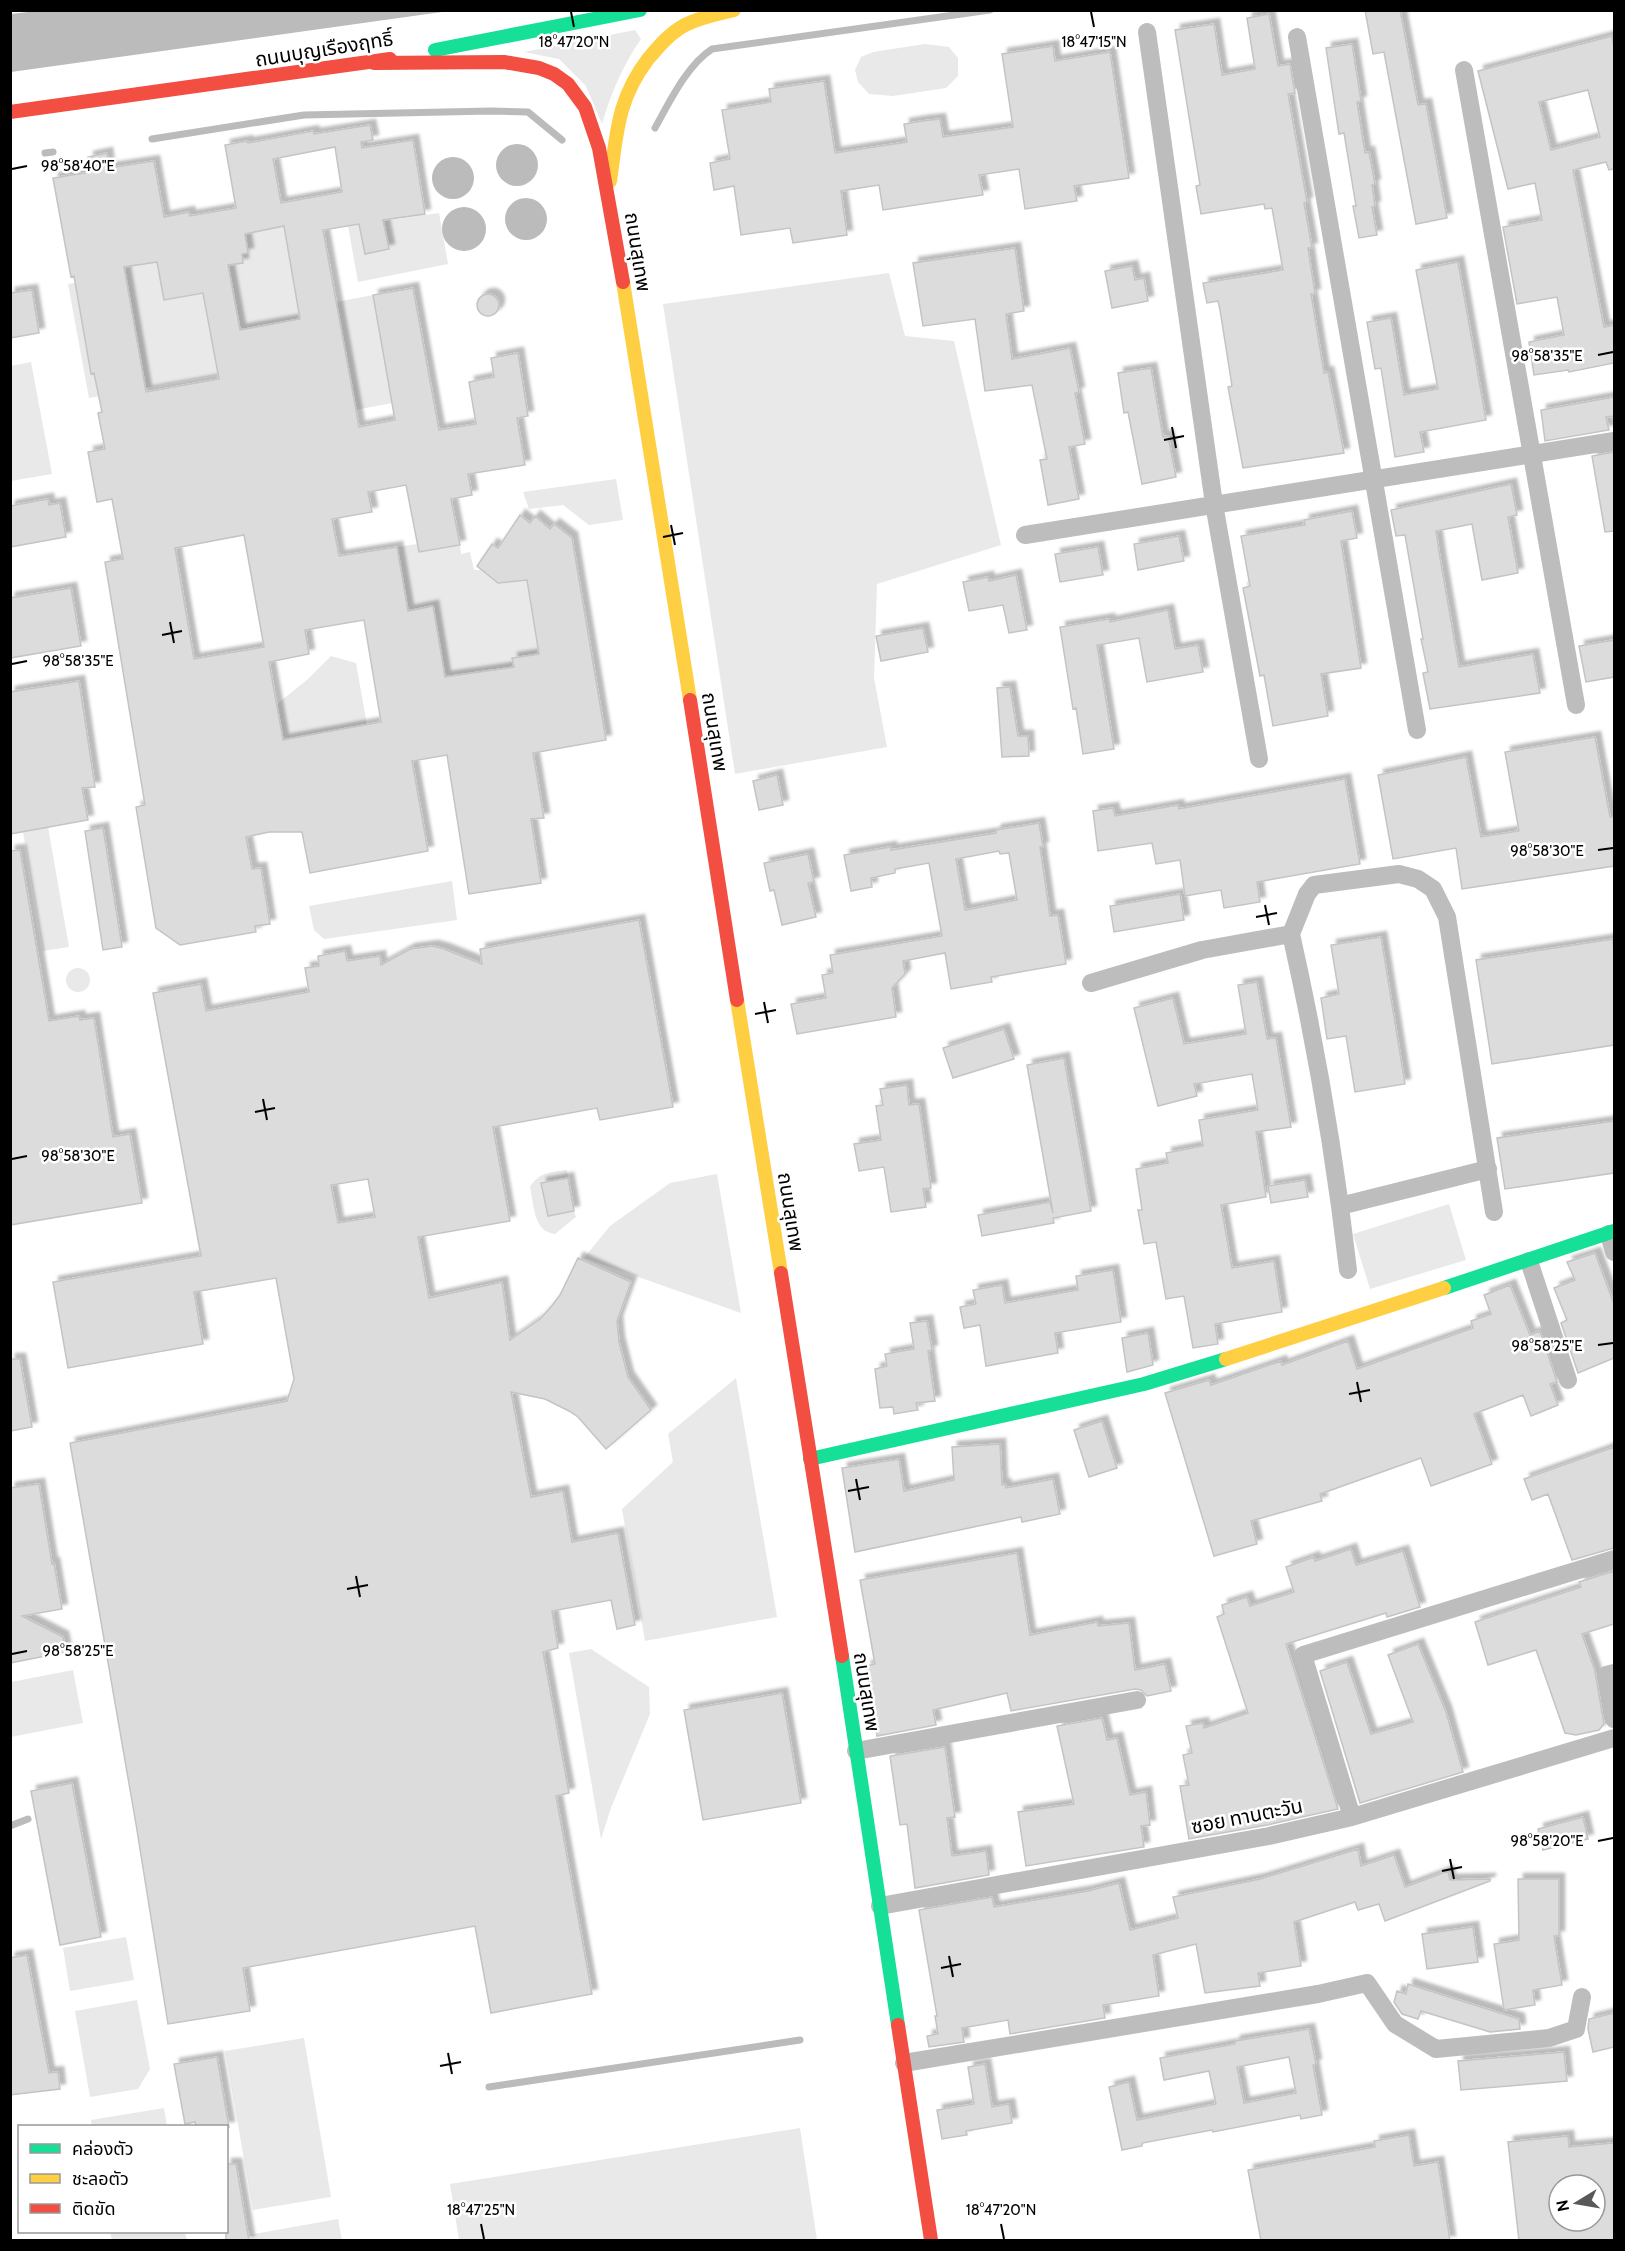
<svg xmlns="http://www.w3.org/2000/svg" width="1625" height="2251" viewBox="0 0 1625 2251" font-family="Cabin,'Noto Sans Thai',sans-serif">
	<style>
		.green { fill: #e9e9e9 }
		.water { fill: #bbb }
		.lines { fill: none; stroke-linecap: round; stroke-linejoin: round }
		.stream { stroke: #bbb; stroke-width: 7 }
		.building { fill: #dcdcdc; stroke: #c4c4c4; stroke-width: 1.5; fill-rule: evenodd; filter: url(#shadow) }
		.street { stroke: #bdbdbd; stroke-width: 18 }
		.fast { stroke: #16e098; stroke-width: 14 }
		.slow { stroke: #ffcf43; stroke-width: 14 }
		.jam { stroke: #f24e42; stroke-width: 14 }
		.ticks { fill: none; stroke: #000; stroke-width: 2 }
		.labels { text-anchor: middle; stroke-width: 5; stroke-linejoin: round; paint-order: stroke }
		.street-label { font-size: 20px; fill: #000; stroke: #fff }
		.ticks-label { font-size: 15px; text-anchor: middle; fill: #000; stroke: #fff; stroke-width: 5; stroke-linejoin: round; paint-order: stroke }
	</style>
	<defs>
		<filter id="shadow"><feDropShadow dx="5.5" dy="-5.5" stdDeviation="1.5" flood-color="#0004"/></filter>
	</defs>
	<rect width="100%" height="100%" fill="#fff"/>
	<!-- green -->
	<path class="green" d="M635 30 641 39C623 65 611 93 602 124L586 86 559 59 524 52Z
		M925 44 949 47 958 58V76L946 88 893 96 869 94 858 82 855 70 861 57 873 52Z
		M279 200 308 361 243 349 228 265 243 263 242 254 248 253 240 207Z
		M439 213 448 264 358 282 348 226Z
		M154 245 164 300 203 293 218 375 139 389 144 380 124 267 131 266Z
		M889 273 905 336 954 341 1001 545 877 584 874 678 887 747 735 774 663 304Z
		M80 282 76 291 91 373H96L101 396 89 398 68 284Z
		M373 295 392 403 355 410 336 302Z
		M31 362 52 474 11 481V366Z
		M616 479 623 520 589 525 563 505 529 509 523 492Z
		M417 544 419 552 460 545 461 554 470 552 474 570H481L498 583 527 580 539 654 513 658 515 674 503 668 428 680 433 607 408 611 397 547Z
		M331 656 356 663 367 725 283 740 277 704 308 679Z
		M48 827 69 947 43 951 23 832Z
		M452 881 457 920 324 939 314 930 309 906Z
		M66 980a12 12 0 1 1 24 0a12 12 0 1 1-24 0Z
		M567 1170 568 1178 541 1184 548 1216 574 1211 576 1217 555 1234C533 1232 534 1204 530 1187 539 1172 551 1172 567 1170Z
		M717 1174 741 1313 584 1258 610 1226 670 1183Z
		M1449 1204 1466 1260 1370 1289 1353 1234Z
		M736 1378 777 1617 645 1641 622 1509 673 1462 668 1434Z
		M591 1649 649 1687 650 1714 611 1808 601 1839 569 1653Z
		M73 1670 83 1723 11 1737V1682Z
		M126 1937 134 1980 70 1991 63 1948Z
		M137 2000 150 2069 138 2089 90 2097 75 2011Z
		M304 2038 331 2197 253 2210 225 2051Z
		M164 2108 167 2126H92L91 2120Z
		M800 2128 817 2240H459L450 2184Z
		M338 2219 342 2240H249L248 2235Z
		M110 2232H185L187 2240H112Z"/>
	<!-- water -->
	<path class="water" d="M37 11V10L449 11 11 72V14Z
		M496 165a21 21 0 1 1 42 0a21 21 0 1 1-42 0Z
		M432 178a21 21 0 1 1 42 0a21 21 0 1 1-42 0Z
		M505 219a21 21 0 1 1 42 0a21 21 0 1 1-42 0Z
		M442 229a22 22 0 1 1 44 0a22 22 0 1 1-44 0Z"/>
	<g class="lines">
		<!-- stream -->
		<path class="stream" d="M655 128C669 103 687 65 712 49L990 10
			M152 139 304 115 491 111 528 112 562 140
			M45 153 53 152
			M10 1826 28 1819
			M489 2087 800 2040"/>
	</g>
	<!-- building -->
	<path class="building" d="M1365 10H1400L1418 105 1426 104 1447 218 1416 224 1384 52 1373 54Z
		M1269 14 1278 66 1290 64 1295 93 1288 94 1307 202 1304 203 1312 248H1308L1315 294H1311L1324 373 1328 372 1344 453 1243 468 1228 387 1232 386 1220 310 1218 301 1207 303 1203 283 1283 270 1272 208 1265 209 1264 204 1201 214 1196 186 1200 185 1175 30 1214 24 1222 75 1255 69 1247 18Z
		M1612 36 1614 48V169L1609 170 1606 162 1573 170 1604 327 1614 325V363L1569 372 1568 370 1534 375 1529 342 1564 335 1557 297 1517 304 1503 227 1542 220 1535 183 1508 189 1478 71ZM1588 90 1600 137 1551 150 1539 102Z
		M1352 44 1361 101 1357 102 1365 153 1369 152 1375 184 1372 185 1375 206 1372 207 1377 235 1359 238 1353 206H1356L1344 133 1339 134 1326 48Z
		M1053 46 1055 61 1110 52 1129 178 1074 186 1077 201 1025 209 1019 169 979 175 983 195 883 210 879 185 841 191 847 235 793 243 790 228 741 235 734 186 714 190 710 163 730 159 722 110 771 102 769 89 824 81 835 153 907 142 904 124 922 121 940 119 943 137 1013 127 1002 54Z
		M370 125 373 140 361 142 362 148 413 140 425 214 383 220 389 249 365 254 359 224 323 230 359 427 395 420 373 295 413 288 439 430 476 424 469 382 494 377 491 358 518 353 528 416 517 418 525 465 468 474 472 495 451 499 460 545 419 552 406 485 368 492 372 512 332 519 339 556 397 547 408 611 433 606 445 677 514 667 512 658 539 654 527 580 498 583 477 566 492 544 498 548 520 515 530 523 535 516 550 529 554 524 572 538 606 740 533 753 544 818 531 819 541 883 469 894 447 755 412 761 428 851 310 873 302 832H269L246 837 252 869 261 868 270 924 255 926 256 932 180 945 156 928 136 807 145 805 105 562 123 559 112 499 97 502 88 452 105 449 98 413 102 412 94 373 91 374 74 276 71 277 53 178 91 172 88 157 107 153 109 168 154 161 164 217 189 212 190 216 236 208 225 145 247 141 248 143 313 131 314 134ZM335 147 342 192 281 203 273 159ZM284 226 300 319 240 330 228 265 243 263 242 254 248 253 245 234ZM157 262 164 300 203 293 219 379 146 392 124 267ZM244 535 264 647 194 659 175 548ZM364 620 381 722 283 740 269 662 309 654 305 630Z
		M1015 248 1024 311 1006 314 1012 359 1070 348 1079 392 1075 393 1085 444 1069 447 1079 499 1048 505 1040 460 1047 459 1032 385 985 391 975 319 923 326 913 263Z
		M1458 262 1486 420 1420 432 1424 452 1395 457 1381 368 1375 369 1367 322 1391 318 1404 395 1438 389 1416 270Z
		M1132 266 1135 280 1144 278 1148 301 1112 308 1105 271Z
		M32 290 39 333 10 338V293Z
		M477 305a11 11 0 1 1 22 0a11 11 0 1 1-22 0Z
		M1151 368 1163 437 1168 436 1176 477 1142 484 1128 412 1124 413 1118 373Z
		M1614 397V416L1606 417 1609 430 1545 441 1541 410Z
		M1614 452V531L1605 532 1592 456Z
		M1511 484 1517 515 1508 517 1518 573 1482 580 1472 524 1436 531 1440 558 1459 667 1533 654 1540 693 1430 709 1423 673 1428 672 1421 639H1423L1405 535 1396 536 1391 510Z
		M48 499 49 505 60 503 66 537 10 547V506Z
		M1352 511 1357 538 1341 541 1361 668 1321 674 1328 716 1273 726 1264 675 1260 676 1243 588 1250 586 1241 536 1305 525 1304 520Z
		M1179 536 1184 561 1138 570 1134 544Z
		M1098 547 1103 575 1060 582 1055 554Z
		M1016 575 1027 630 1009 633 1003 605 969 611 963 582 988 577 989 581Z
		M71 588 81 646 10 658V598Z
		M1168 610 1175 649 1198 645 1203 672 1147 682 1139 638 1097 645 1114 749 1083 754 1076 708 1073 709 1060 627 1109 619 1110 622Z
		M923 628 928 652 881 661 876 636Z
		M1614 640V677L1586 682 1579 646Z
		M79 681 95 787 82 788 88 820 10 834V692Z
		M1010 687 1018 736H1028L1029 756 1002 757 997 688Z
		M1595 737 1610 817H1614V866L1462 889 1456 848 1393 859 1378 775 1466 757 1481 837 1519 831 1505 752Z
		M777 775 783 805 759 810 753 781Z
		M1345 779 1360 864 1257 882 1260 902 1224 908 1221 890 1185 896 1180 860 1156 864 1152 843 1098 851 1093 811 1113 808 1115 816 1178 805 1179 809Z
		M1039 823 1043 847H1040L1050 916 1058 915 1066 964 991 977 992 982 951 989 945 953 903 961 905 974 892 988 896 1017 797 1034 791 1004 826 998 822 975 833 973 830 955 942 936 929 863 895 869V873L871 878 872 887 851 891 844 855 891 847V850L996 833V830ZM999 851 1000 854 1009 853 1017 900 965 910 956 859Z
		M103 828 122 947 103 950 85 831Z
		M20 850 49 1021 79 1016 80 1020 94 1018 113 1137 130 1134 142 1203 10 1225V851Z
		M808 854 814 882 808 883 816 917 782 925 774 890 770 891 764 863Z
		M1180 894 1184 920 1114 932 1110 906Z
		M639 920 673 1107 600 1120 597 1108 493 1127 510 1221 418 1237 429 1298 502 1282 510 1340 540 1319 551 1307 560 1295 578 1258 631 1282 617 1321 619 1342 628 1377 651 1410 606 1449 578 1417 569 1411 545 1399 511 1392 531 1497 563 1491 572 1542 618 1533 635 1625 617 1629 611 1600 552 1611 558 1648 543 1652 569 1793 556 1796 592 1994 491 2013 475 1926 243 1968 250 2011 168 2024 136 1824 70 1443 287 1401 294 1379 276 1278 194 1292 203 1344 68 1368 53 1282 201 1256 153 993 201 984 206 1011 309 992 305 968 319 966 318 956 345 951 347 961 380 956 381 965 410 949 433 946 444 949 482 964 480 949ZM368 1179 375 1217 338 1223 331 1185Z
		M1381 937 1405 1084 1355 1092 1346 1036 1327 1039 1321 998 1339 994 1331 945Z
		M1613 939 1614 951V1045L1492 1064 1476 960Z
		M1257 982 1267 1039 1276 1038 1291 1127 1256 1132 1266 1197 1221 1205 1232 1268 1274 1261 1282 1312 1215 1324 1218 1344 1193 1348 1184 1296 1166 1299 1156 1242 1144 1244 1138 1210H1142L1136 1169 1168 1163 1166 1153 1203 1146 1199 1120 1258 1110 1252 1074 1194 1084 1197 1096 1158 1106 1134 1008 1173 998 1184 1044 1246 1034 1238 985Z
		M1004 1029 1014 1059 953 1078 943 1048Z
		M1064 1058 1091 1211 1053 1218 1054 1223 982 1236 978 1215 1050 1202 1053 1213 1027 1065Z
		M907 1085 909 1105 919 1104 931 1188 923 1189 926 1207 891 1212 884 1167 859 1171 854 1144 881 1140 876 1106 883 1105 880 1089Z
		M1614 1121V1173L1505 1189 1497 1138Z
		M568 1178 574 1211 548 1216 541 1183Z
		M1305 1180 1308 1197 1271 1203 1268 1186Z
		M1595 1253 1614 1304V1358L1578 1373 1561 1323 1567 1320 1554 1288 1575 1280 1567 1262Z
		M1113 1270 1121 1322 1055 1333 1058 1353 986 1366 980 1325 964 1328 960 1307 976 1304 973 1290 1002 1285 1005 1303 1078 1290 1076 1276Z
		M1510 1285 1530 1335 1540 1331 1557 1382 1550 1384 1558 1405 1531 1416 1523 1395 1474 1414 1492 1464 1431 1486 1421 1458 1320 1494 1322 1501 1251 1521 1257 1544 1214 1556 1165 1393 1209 1380 1211 1385 1281 1361 1282 1365 1348 1341 1357 1369 1473 1328 1471 1321 1491 1314 1484 1295Z
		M927 1321 932 1350 928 1351 935 1401 916 1403 918 1410 894 1414 893 1407 880 1408 875 1369 887 1366 885 1354 914 1349 910 1323Z
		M1148 1333 1153 1365 1127 1372 1122 1338Z
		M10 1359H20L32 1427 10 1431Z
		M1102 1421 1117 1468 1089 1477 1074 1430Z
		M1000 1444 1002 1485 1005 1484 1006 1488 1053 1479 1060 1514 1022 1522 1021 1517 855 1552 842 1468 899 1459 904 1491 954 1480 952 1447Z
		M1614 1447V1548L1572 1560 1548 1494 1532 1500 1524 1479Z
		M39 1484 52 1564 54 1563 62 1609 22 1616 63 1637 66 1652 10 1663V1488Z
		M1351 1549 1356 1565 1403 1551 1420 1607 1387 1617 1386 1613 1286 1644 1338 1809 1267 1825 1189 1839 1180 1786 1189 1785 1183 1755 1192 1753 1186 1726 1203 1723 1204 1728 1248 1713 1217 1617 1224 1614 1222 1605 1247 1597 1250 1606 1294 1592 1286 1567 1314 1557 1315 1561Z
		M1017 1553 1030 1635 1097 1622 1098 1626 1129 1623 1135 1670 1165 1664 1171 1691 1147 1696 1141 1690 1135 1689 1011 1711 1007 1693 933 1710 936 1725 877 1736 866 1666 875 1664 860 1580Z
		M1614 1571V1624L1582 1634 1595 1671 1604 1724 1599 1730 1576 1735 1565 1733 1536 1650 1488 1665 1475 1622 1581 1587 1579 1582Z
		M1418 1644 1446 1712 1463 1772 1360 1803 1320 1671 1347 1662 1371 1734 1413 1722 1388 1655Z
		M782 1693 801 1803 703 1820 684 1710Z
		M1102 1718 1107 1740 1117 1738 1130 1795 1146 1792 1150 1825 1141 1826 1144 1847 1026 1866 1018 1812 1074 1804 1057 1726Z
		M945 1747 955 1817 947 1818 952 1856 986 1851 989 1875 915 1888 907 1824 900 1825 890 1756Z
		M72 1783 101 1937 60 1945 31 1791Z
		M1583 1817 1588 1839 1543 1850 1538 1829Z
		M1358 1849 1361 1866 1394 1855 1405 1887 1448 1871 1450 1880 1490 1879V1881L1385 1921 1379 1904 1358 1910 1355 1902 1294 1922 1301 1966 1258 1973 1260 1986 1205 1993 1196 1944 1153 1955 1159 1996 1103 2005 1105 2018 1010 2034 1008 2020 962 2028 964 2042 929 2047 927 2036 938 2034 935 2016H937L919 1910 992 1897 994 1907 1088 1891 1119 1883 1130 1930 1178 1918 1173 1897 1260 1879Z
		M1518 1879H1559V1936H1554L1562 1985 1533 1990 1535 2005 1504 2010 1494 1944 1519 1940Z
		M1473 1927 1478 1962 1427 1969 1422 1934Z
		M27 1955 49 2073 58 2072 60 2089 10 2095V1958Z
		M1408 1984 1519 2019 1520 2029 1490 2032 1421 2011 1418 2019 1402 2014 1394 2002 1397 1991 1406 1994Z
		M1614 2013V2047L1593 2052 1588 2029 1589 2019Z
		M1309 2029 1316 2064 1313 2065 1322 2115 1301 2119 1300 2115 1213 2132 1212 2130 1142 2143V2146L1122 2150 1109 2087 1129 2082 1137 2120 1216 2104 1209 2071 1164 2080 1160 2058 1235 2044V2041ZM1289 2057 1296 2093 1244 2103 1237 2067Z
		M1564 2052 1567 2081 1461 2090 1458 2061Z
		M217 2057 229 2127H196L195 2122 185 2124 174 2064Z
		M985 2064 992 2107 1009 2104 1012 2123 966 2131 967 2135 942 2139 937 2110 974 2104 968 2067Z
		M1409 2135 1414 2166 1438 2162 1450 2241H1261L1248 2170 1375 2147 1374 2141Z
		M1568 2136 1569 2147 1614 2143V2241H1519L1508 2142ZM1559 2185H1595V2221H1559Z
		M226 2164H236L249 2241H226Z"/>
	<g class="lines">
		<!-- street -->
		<path class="street" d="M1147 32 1214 504 1259 759
			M1297 37 1417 730
			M1464 70 1576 705
			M1025 535 1614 441
			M1291 934C1316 1045 1335 1157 1348 1270
			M1091 983 1202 950 1291 934 1307 894 1314 885 1399 874 1418 879 1433 889 1447 917 1494 1212
			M1340 1206 1488 1169
			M1609 1234 1614 1252
			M1529 1261 1568 1380
			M1614 1673 1606 1675 1614 1719
			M856 1751 1137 1700
			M1352 1817 1303 1655 1614 1559
			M880 1906 1269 1836 1352 1817 1614 1738
			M904 2063 1318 1994 1367 1983 1395 2024 1436 2049 1549 2038 1576 2029 1582 1997"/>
		<!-- fast -->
		<path class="fast" d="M435 50 640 10
			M1444 1288 1614 1231
			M810 1459 1144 1384 1226 1359
			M842 1656 898 2025"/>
		<!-- slow -->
		<path class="slow" d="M610 181C617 133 617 100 648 59 659 46 670 33 685 25 700 17 718 14 734 10
			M623 282 690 700
			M737 1000 781 1273
			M1226 1359 1444 1288"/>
		<!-- jam -->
		<path class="jam" d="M374 63 504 62 539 68 554 74 568 84 585 107 599 148 623 282
			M10 112 390 59
			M690 700 737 1000
			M781 1273 842 1656
			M898 2025 931 2240"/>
	</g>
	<!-- ticks -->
	<path class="ticks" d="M571 12 574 27M1091 12 1094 27M12 169 27 166M1598 355 1613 352M1172 427 1176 448M1164 440 1184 436M671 525 675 545M663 537 683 533M170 622 174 643M162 635 182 631M12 664 27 661M1598 850 1613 848M1265 905 1269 925M1256 917 1277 913M764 1002 768 1023M755 1014 776 1010M263 1099 267 1120M255 1112 275 1108M12 1159 27 1156M1598 1345 1613 1343M1357 1382 1361 1402M1349 1394 1370 1390M856 1479 860 1500M848 1491 869 1487M356 1576 360 1597M347 1589 368 1585M12 1654 27 1651M1598 1841 1613 1838M1450 1859 1454 1879M1442 1871 1462 1867M949 1956 953 1977M941 1968 961 1964M448 2053 452 2074M440 2066 461 2062M481 2224 484 2239M1001 2224 1004 2239"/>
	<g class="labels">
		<!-- street labels -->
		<g class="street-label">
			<text transform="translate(324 49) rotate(-9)" y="7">ถนนบุญเรืองฤทธิ์</text>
			<text transform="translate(638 252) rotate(81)" y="7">ถนนสุเทพ</text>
			<text transform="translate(715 732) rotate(81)" y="7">ถนนสุเทพ</text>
			<text transform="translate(791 1212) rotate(81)" y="7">ถนนสุเทพ</text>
			<text transform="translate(867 1692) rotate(81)" y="7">ถนนสุเทพ</text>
			<text transform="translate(1247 1816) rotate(-11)" y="7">ซอย ทานตะวัน</text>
		</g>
	</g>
	<g class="ticks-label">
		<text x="574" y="47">18°47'20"N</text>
		<text x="1094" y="47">18°47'15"N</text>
		<text x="78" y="171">98°58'40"E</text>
		<text x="1547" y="361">98°58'35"E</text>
		<text x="78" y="666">98°58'35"E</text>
		<text x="1547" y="856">98°58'30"E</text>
		<text x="78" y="1161">98°58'30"E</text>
		<text x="1547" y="1351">98°58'25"E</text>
		<text x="78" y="1656">98°58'25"E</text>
		<text x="1547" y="1846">98°58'20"E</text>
		<text x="481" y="2215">18°47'25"N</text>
		<text x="1001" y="2215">18°47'20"N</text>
	</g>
	<!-- border -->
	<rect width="1625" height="2251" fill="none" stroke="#000000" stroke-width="24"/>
	<!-- legend -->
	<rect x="18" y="2125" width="210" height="108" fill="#ffffff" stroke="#999999" stroke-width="1.5"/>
	<rect x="30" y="2144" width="30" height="9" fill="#16e098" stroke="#999999" stroke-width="1.5"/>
	<text x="72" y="2155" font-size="18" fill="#000000">คล่องตัว</text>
	<rect x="30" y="2174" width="30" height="9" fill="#ffcf43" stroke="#999999" stroke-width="1.5"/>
	<text x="72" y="2185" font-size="18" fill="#000000">ชะลอตัว</text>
	<rect x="30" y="2204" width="30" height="9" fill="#f24e42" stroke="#999999" stroke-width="1.5"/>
	<text x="72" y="2215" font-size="18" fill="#000000">ติดขัด</text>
	<!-- north arrow -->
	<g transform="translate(1577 2203) rotate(259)"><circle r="28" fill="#ffffff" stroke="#999999" stroke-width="1.5"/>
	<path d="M0-4.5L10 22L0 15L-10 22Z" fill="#595959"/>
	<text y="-9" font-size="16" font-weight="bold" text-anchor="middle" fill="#000000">N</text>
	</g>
</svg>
